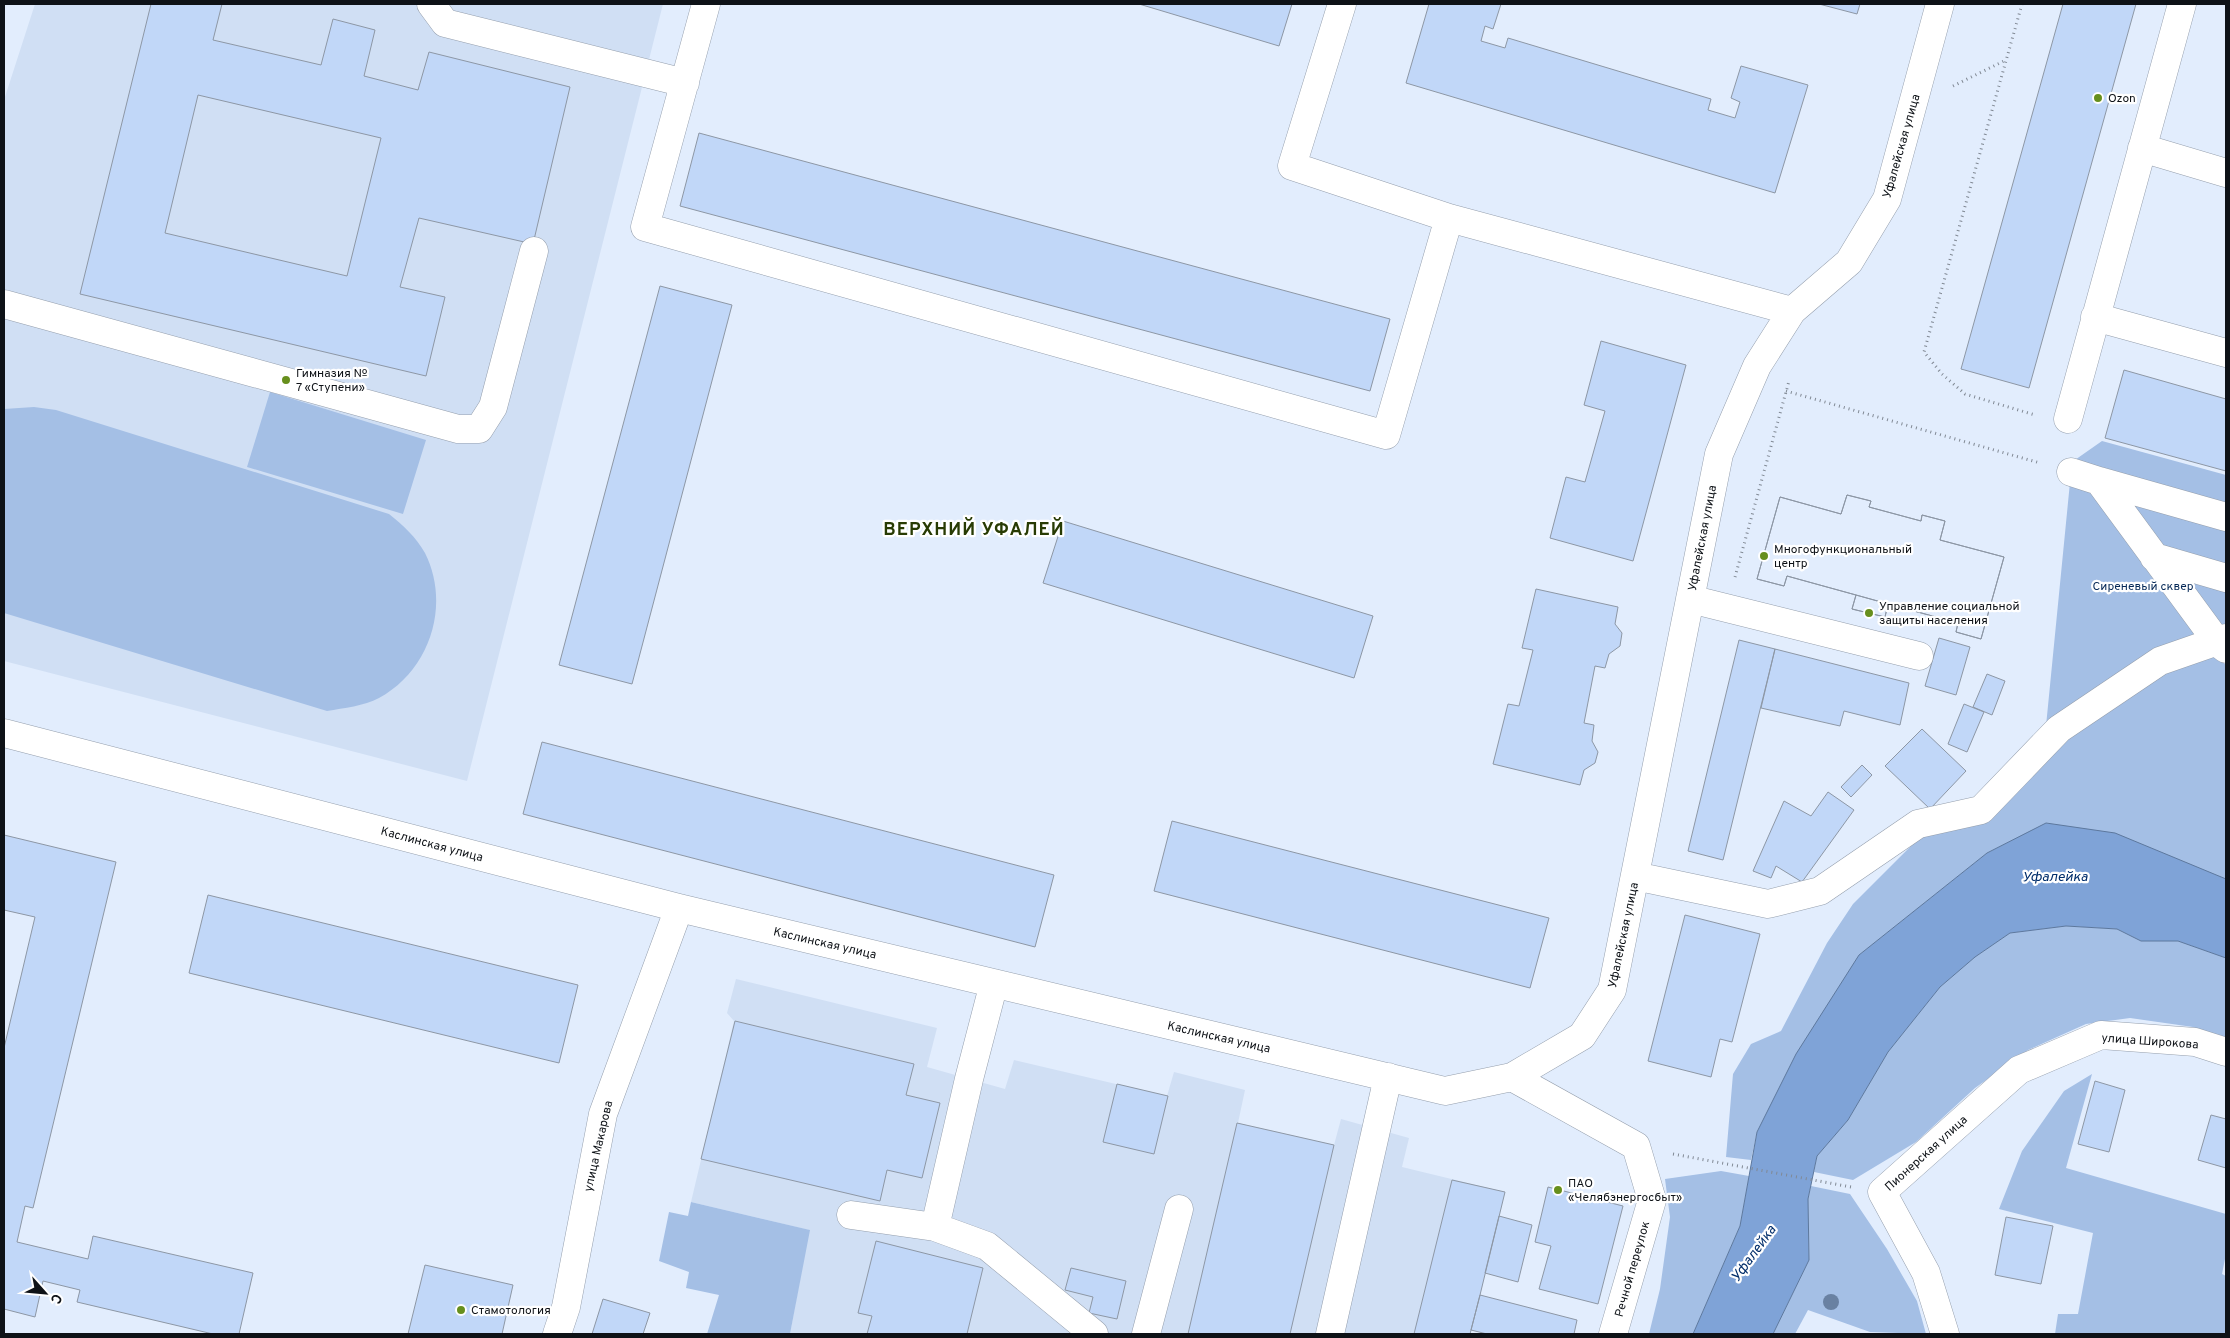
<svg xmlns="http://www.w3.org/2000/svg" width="2230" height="1338" viewBox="0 0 2230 1338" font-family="Overpass,sans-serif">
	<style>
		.built { fill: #d0dff4 }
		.green { fill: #a4bfe5 }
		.water { fill: #7fa3d7; stroke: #5d789d }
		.building { fill: #c1d7f8; stroke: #8d97a5; fill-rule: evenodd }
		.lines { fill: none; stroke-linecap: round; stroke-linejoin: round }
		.minor-casing { stroke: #959fad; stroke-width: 29 }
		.path { stroke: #818994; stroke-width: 3; stroke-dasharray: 1 4; stroke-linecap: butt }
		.minor { stroke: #fff; stroke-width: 28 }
		.tree { fill: #6981a2 }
		.poi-dot { fill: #678f1d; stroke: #fff; stroke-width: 2 }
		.labels { text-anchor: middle; stroke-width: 4.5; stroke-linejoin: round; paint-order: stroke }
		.poi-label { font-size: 12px; fill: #0e1217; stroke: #fff; text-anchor: start }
		.street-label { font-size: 12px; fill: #0e1217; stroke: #fff }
		.park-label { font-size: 12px; fill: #062957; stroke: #fff }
		.water-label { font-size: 14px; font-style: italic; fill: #002d6a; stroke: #fff }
		.district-label { font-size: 18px; font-weight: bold; letter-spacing: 1px; fill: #283b04; stroke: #fff }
	</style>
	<rect width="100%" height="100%" fill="#e2edfd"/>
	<!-- built -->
	<path class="built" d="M35 4H663L467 781 4 661V100Z
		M736 979 937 1028 927 1067 1005 1089 1014 1060 1167 1096 1174 1072 1245 1090 1238 1123 1334 1145 1341 1119 1409 1138 1402 1167 1505 1192 1470 1334H790L809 1230 691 1202 734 1021 727 1013Z"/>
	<!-- green -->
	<path class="green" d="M270 392 426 440 403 514 247 467Z
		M34 407 56 410 389 514C403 525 416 537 425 553 451 605 430 670 379 698 364 706 344 708 327 711L4 613V409Z
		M2102 441 2226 475V649L2218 643 2046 726 2072 462Z
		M2213 655 2226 665V879L2047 823 1987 853 1859 955 1757 1132 1751 1160 1726 1157 1733 1074 1751 1044 1781 1031 1827 943 1853 904 1923 834 2066 736 2167 670Z
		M2066 926 2117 929 2141 941H2178L2226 958V1039L2193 1027 2130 1018 2086 1024 2028 1050 1975 1088 1916 1142 1853 1180 1814 1172 1817 1156 1848 1120 1888 1052 1940 987 1975 957 2010 933Z
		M2092 1074 2066 1168 2226 1214V1254L2222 1274 2226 1276V1334H2055L2058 1314H2078L2093 1233 1999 1209 2022 1151 2064 1091Z
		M1721 1171 1749 1176 1740 1226 1693 1334H1649L1660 1289 1670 1217 1665 1179Z
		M1811 1186 1850 1194 1887 1249 1917 1301 1926 1334 1870 1332 1808 1310 1795 1334H1773L1809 1260 1808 1199Z
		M691 1202 810 1230 790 1334H707L719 1295 686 1288 689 1272 659 1261 669 1212 688 1216Z"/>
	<!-- water -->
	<path class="water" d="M2046 823 2115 833 2226 879V958L2178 941H2141L2117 929 2066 926 2010 933 1975 957 1940 987 1888 1052 1848 1120 1817 1156 1808 1199 1809 1260 1773 1334H1693L1740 1226 1757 1132 1796 1054 1859 955 1987 853Z"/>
	<!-- building -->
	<path class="building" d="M151 4H222L213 40 321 65 333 19 375 30 364 76 418 90 429 52 570 87 533 244 419 218 400 287 445 297 426 376 80 294ZM198 95 381 138 347 276 165 233Z
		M1139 4H1292L1279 46Z
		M1429 4H1501L1493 29 1485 26 1481 41 1505 48 1508 38 1711 99 1708 110 1735 118 1740 102 1731 98 1741 66 1808 85 1775 193 1406 83Z
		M1819 4H1860L1857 14Z
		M2063 4H2136L2029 388 1961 369Z
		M699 133 1390 319 1370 391 680 206Z
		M660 286 732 305 632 684 559 665Z
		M1601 341 1686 365 1633 561 1550 538 1566 477 1585 482 1605 411 1584 405Z
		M2124 370 2226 399V471L2105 438Z
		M1847 495 1871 501 1869 507 1921 521 1922 515 1945 521 1940 540 2004 557 1981 639 1956 632 1958 623 1856 595 1787 576 1784 586 1757 579 1780 497 1841 514Z
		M1847 495 1871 501 1869 507 1921 521 1922 515 1945 521 1940 540 2004 557 1981 639 1956 632 1958 623 1888 604 1885 617 1852 609 1856 595 1787 576 1784 586 1757 579 1780 497 1841 514Z
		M1063 521 1373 616 1354 678 1043 583Z
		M1536 589 1618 607 1615 624 1622 633 1620 646 1609 654 1605 668 1595 666 1584 723 1594 725 1592 741 1598 752 1595 763 1584 770 1580 785 1493 764 1508 704 1519 706 1533 650 1522 648Z
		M1856 595 1888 604 1885 617 1852 609Z
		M1939 638 1970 647 1956 695 1925 686Z
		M1739 640 1775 649 1723 860 1688 851Z
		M1775 649 1909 683 1900 725 1844 711 1840 726 1761 708Z
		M1987 674 2005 681 1992 715 1973 707Z
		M1964 704 1984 712 1967 752 1948 744Z
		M1922 729 1966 771 1930 809 1885 766Z
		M542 742 1054 875 1035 947 523 814Z
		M1862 765 1872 775 1851 797 1841 787Z
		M1828 792 1854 810 1802 882 1776 866 1771 878 1753 871 1784 801 1811 816Z
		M1172 821 1549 918 1530 988 1154 891Z
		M4 835 116 862 33 1208 25 1206 17 1242 88 1259 93 1236 253 1273 239 1334H213L77 1302 80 1290 43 1281 35 1317 4 1309V1048L35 917 4 910Z
		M208 895 578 985 559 1063 189 973Z
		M1685 915 1760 934 1732 1042 1720 1039 1711 1077 1648 1061Z
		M735 1021 914 1064 906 1095 940 1103 922 1178 887 1170 880 1201 701 1159Z
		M2095 1081 2125 1090 2109 1152 2078 1144Z
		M1117 1084 1168 1096 1154 1154 1103 1142Z
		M2211 1115 2226 1119V1168L2198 1160Z
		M1237 1123 1334 1145 1290 1334H1188Z
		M1452 1180 1505 1192 1480 1295 1470 1334H1414Z
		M1548 1187 1623 1206 1598 1304 1539 1289 1551 1246 1535 1242Z
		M1499 1216 1532 1225 1518 1282 1485 1273Z
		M2006 1217 2053 1226 2041 1284 1995 1275Z
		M876 1241 983 1268 967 1334H867L872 1316 858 1313Z
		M425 1265 513 1285 502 1334H408Z
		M1071 1268 1126 1281 1117 1319 1089 1313 1093 1297 1065 1290Z
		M1480 1295 1577 1320 1574 1334H1487L1471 1330Z
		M603 1299 650 1313 643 1334H592Z"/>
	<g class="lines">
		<!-- minor casing -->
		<g class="minor-casing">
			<path id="minor" d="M431 4 445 23 685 83
				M706 4 645 227 1386 435 1449 218
				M1342 4 1292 166 1449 218 1792 311
				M2142 148 2226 173
				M4 304 458 429H479L493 407 534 251
				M2095 317 2226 353
				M2068 419 2182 4
				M2071 472 2099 481 2218 643 2226 649
				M2099 481 2226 517
				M2154 557 2226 578
				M1690 599 1919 656
				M4 733 679 908 1445 1091 1512 1077 1582 1036 1612 990 1719 454 1757 366 1792 311 1849 262 1887 199 1940 4
				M1635 876 1768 904 1820 891 1918 824 1981 810 2059 729 2160 661 2226 638
				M994 983 969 1079 935 1227 987 1246 1094 1334
				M1512 1077 1636 1146 1652 1200 1613 1334
				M851 1215 935 1227
				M557 1334 566 1307 603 1114 679 908
				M1146 1334 1179 1209
				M1330 1334 1388 1077
				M1945 1334 1926 1273 1882 1192 2019 1070 2101 1035 2195 1042 2226 1052"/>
		</g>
		<!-- path -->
		<path class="path" d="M2022 4 1924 352 1942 374 1965 394 2035 415
			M1953 86 2006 60
			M1786 391 2040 463
			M1735 577 1789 381
			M1673 1154 1851 1187"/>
		<!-- minor -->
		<use href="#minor" class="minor"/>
	</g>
	<!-- trees -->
	<circle class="tree" cx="1831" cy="1302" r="8"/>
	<!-- markers -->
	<g class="poi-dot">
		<circle cx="2098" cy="98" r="5"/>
		<circle cx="286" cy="380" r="5"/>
		<circle cx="1764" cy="556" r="5"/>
		<circle cx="1869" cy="613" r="5"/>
		<circle cx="1558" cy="1190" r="5"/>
		<circle cx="461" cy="1310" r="5"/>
	</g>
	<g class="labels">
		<!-- poi labels -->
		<g class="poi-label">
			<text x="2108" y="102">Ozon</text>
			<text x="296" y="377">Гимназия №<tspan x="296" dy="14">7 «Ступени»</tspan></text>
			<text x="1774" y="553">Многофункциональный<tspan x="1774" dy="14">центр</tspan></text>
			<text x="1879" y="610">Управление социальной<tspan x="1879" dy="14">защиты населения</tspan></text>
			<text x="1568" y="1187">ПАО<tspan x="1568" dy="14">«Челябэнергосбыт»</tspan></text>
			<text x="471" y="1314">Стамотология</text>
		</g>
		<!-- street labels -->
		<g class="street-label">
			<text transform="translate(1901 146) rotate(-74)" y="4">Уфалейская улица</text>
			<text transform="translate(1702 538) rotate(-79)" y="4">Уфалейская улица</text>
			<text transform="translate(432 844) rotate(15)" y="4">Каслинская улица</text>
			<text transform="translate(1623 935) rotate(-78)" y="4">Уфалейская улица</text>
			<text transform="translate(825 943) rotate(13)" y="4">Каслинская улица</text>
			<text transform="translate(1219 1037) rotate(13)" y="4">Каслинская улица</text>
			<text transform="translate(2150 1041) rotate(4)" y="4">улица Широкова</text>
			<text transform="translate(598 1146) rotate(-77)" y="4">улица Макарова</text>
			<text transform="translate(1926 1153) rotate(-42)" y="4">Пионерская улица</text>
			<text transform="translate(1632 1269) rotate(-74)" y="4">Речной переулок</text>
		</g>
		<!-- park labels -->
		<g class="park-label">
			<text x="2143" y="590">Сиреневый сквер</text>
		</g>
		<!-- water labels -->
		<g class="water-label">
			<text x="2055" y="881">Уфалейка</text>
			<text transform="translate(1753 1253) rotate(-54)" y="5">Уфалейка</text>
		</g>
		<!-- district labels -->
		<g class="district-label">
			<text x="974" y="535">ВЕРХНИЙ УФАЛЕЙ</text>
		</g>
	</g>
	<!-- border -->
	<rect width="2230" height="1338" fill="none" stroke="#0e1217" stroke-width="10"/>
	<!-- north arrow -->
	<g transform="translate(45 1293) rotate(117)" stroke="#ffffff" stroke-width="4" paint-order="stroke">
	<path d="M0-4L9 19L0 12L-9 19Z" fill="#0e1217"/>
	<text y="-8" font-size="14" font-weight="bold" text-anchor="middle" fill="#0e1217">С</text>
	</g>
</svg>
